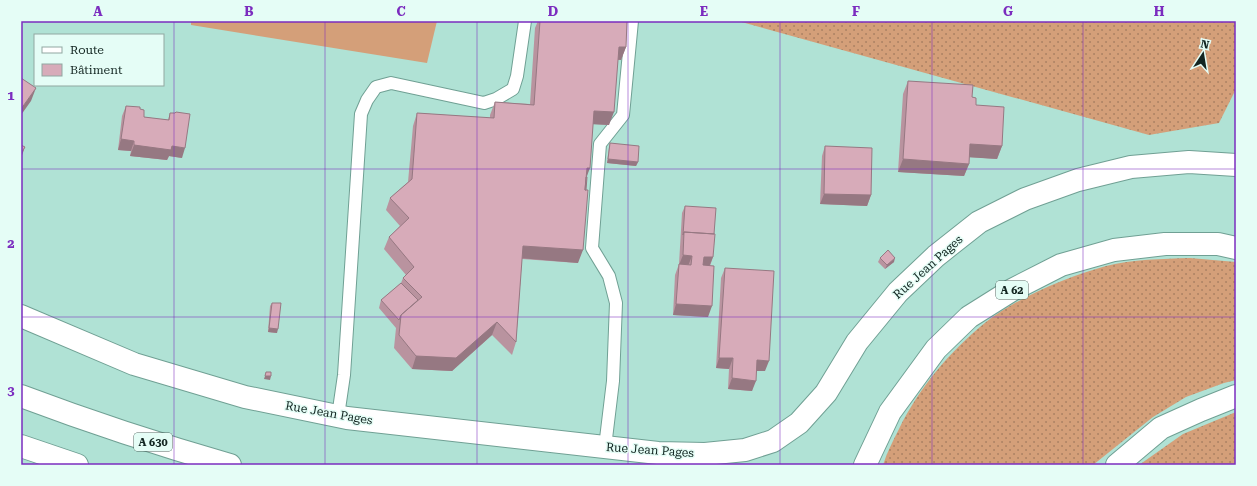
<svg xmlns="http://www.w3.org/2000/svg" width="1257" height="486" viewBox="0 0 1257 486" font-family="'Roboto Serif',serif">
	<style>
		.grass { fill: url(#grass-dots) }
		.garden { fill: #d49f79 }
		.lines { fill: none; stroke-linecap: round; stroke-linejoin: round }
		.service-casing { stroke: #70a094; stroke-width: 14 }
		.minor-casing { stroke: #70a094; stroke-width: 24 }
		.motorway-casing { stroke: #70a094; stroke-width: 24 }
		.service { stroke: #fff; stroke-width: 12 }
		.minor { stroke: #fff; stroke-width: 22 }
		.motorway { stroke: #fff; stroke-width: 22 }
		.wall { fill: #b9939f }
		.shaded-wall { fill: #967882 }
		.building { fill: #d7abb9; stroke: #967882 }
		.grid { fill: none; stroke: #7b2cbf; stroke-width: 1; stroke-opacity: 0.55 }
		.labels { text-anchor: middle; stroke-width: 3; stroke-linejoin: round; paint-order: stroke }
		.shield { fill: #e5fdf6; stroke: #516661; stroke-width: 1 }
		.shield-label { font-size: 11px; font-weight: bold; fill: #122521 }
		.street-label { font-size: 12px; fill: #122521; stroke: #e5fdf6 }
		.neatline { fill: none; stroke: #7b2cbf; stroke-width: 1.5 }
		.grid-label { font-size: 13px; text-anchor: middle; font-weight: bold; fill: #7b2cbf }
	</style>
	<defs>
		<pattern id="grass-dots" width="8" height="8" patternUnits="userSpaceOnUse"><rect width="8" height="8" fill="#d49f79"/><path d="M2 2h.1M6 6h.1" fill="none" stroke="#ab8163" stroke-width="1.8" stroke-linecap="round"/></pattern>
	</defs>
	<rect width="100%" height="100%" fill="#b0e2d5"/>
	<!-- grass -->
	<path class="grass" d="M738 21H1236V89L1219 123 1149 135Z
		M1190 258 1236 262V380L1224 383 1186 397 1153 417 1093 465H883C887 452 893 441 899 429 919 388 950 351 986 322 1018 297 1067 277 1106 266 1133 259 1162 259 1190 258Z
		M1236 412V465H1139L1183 434Z"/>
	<!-- garden -->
	<path class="garden" d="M191 21H437L427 63 191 25Z"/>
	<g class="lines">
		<!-- service casing -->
		<g class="service-casing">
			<path id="service" d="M338 416 344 375 361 114 367 100 376 87 391 83 484 103 496 99 513 89 517 76 525 21
				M605 447 613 381 616 303 609 276 592 248 600 144 623 115 632 21"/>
		</g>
		<!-- minor casing -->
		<g class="minor-casing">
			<path id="minor" d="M21 316 28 319 134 364 245 397 347 418 658 453 705 454 745 450 773 441 799 423 826 393 857 342 898 292 936 256 979 222 1025 199 1078 180 1131 167 1189 162 1236 165"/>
		</g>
		<!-- motorway casing -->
		<g class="motorway-casing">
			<path id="motorway" d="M21 396C90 422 160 445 230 465
				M21 446 77 465
				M865 465 890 412 936 349 969 317 1012 290 1061 265 1114 250 1165 244H1218L1236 248
				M1117 465 1161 428 1201 410 1236 396"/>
		</g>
		<!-- service -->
		<use href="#service" class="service"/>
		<!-- minor -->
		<use href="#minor" class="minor"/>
		<!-- motorway -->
		<use href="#motorway" class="motorway"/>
	</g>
	<!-- wall -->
	<path class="wall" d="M538 21H627L626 47 621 60H618L609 125 593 124 587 177 578 263 522 259 516 342 512 355 492 335 452 371 412 369 394 348 396 328 379 308 381 300 401 283 403 278 406 275 384 249 389 237 400 226 386 210 390 198 408 182 413 126 417 113 490 118V115L495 102 530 104 535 28Z
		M908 81 972 97 976 105 1002 146 997 159 969 157V164L964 176 898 172 903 94Z
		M126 106 140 109 144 117 168 120 170 113 182 158 169 156 167 160 130 156 131 151 118 150 122 116Z
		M610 143 638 162 636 166 607 163 609 147Z
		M825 146 871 195 867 206 820 204 822 156Z
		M685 206 713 257 710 266 708 317 673 315 675 275 679 264 682 213Z
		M880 258 894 262 885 269 878 262Z
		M725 268 765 371H756L752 391 728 389 729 369 716 368 721 278Z
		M272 303 277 333 268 332 270 306Z"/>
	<!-- shaded-wall -->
	<path class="shaded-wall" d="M619 47H626L621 60 614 59Z
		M36 88 31 101 21 115V109Z
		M594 111 614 112 609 125 589 124Z
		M121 139 134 141 131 151 118 150Z
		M970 144 1002 146 997 159 965 157Z
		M134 145 172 146 185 148 182 158 169 156 167 160 130 156Z
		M25 147 21 158V153Z
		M608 159 638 162 636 166 607 163Z
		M903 159 969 164 964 176 898 172Z
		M587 168H590L585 181Z
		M824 194 871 195 867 206 820 204Z
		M523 246 583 250 578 263 519 258Z
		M683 255 692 256 688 266 679 265Z
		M704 257H713L709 267H700Z
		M895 258 894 262 885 269 887 265Z
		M676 304 712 306 708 317 673 315Z
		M497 322 492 335 452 371 412 369 416 356Z
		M269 328 278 329 277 333 268 332Z
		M719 358H733L729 369 716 368Z
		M757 360 769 361 765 371H753Z
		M265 376H271L270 380 264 379Z
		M732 378 756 381 752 391 728 389Z"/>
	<!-- building -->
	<path class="building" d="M540 21H627L626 47H619L614 112 594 111 590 168H587L585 190H588L583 250 523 246 516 342 497 322 456 358 416 356 399 335 401 315 422 297 403 278 414 267 389 237 409 218 390 198 412 179 417 113 494 118 495 102 534 105Z
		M21 78 36 88 21 109Z
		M908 81 973 85 972 97 976 98V105L1004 107 1002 146 970 144 969 164 903 159Z
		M126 106 140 107V109L144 110V117L169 120 170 113H175L176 112 190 114 185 148 172 146 171 150 134 145V141L121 139Z
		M610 143 639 146 638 162 608 159Z
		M21 145 25 147 21 153Z
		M825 146 872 148 871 195 824 194Z
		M586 177H587L586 190H585Z
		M685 206 716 208 714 234 684 232 683 235Z
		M684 232 715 234 713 257H704L703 265 714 266 712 306 676 304 679 264 691 265 692 256 683 255Z
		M888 250 895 258 887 265 880 258Z
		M725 268 774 271 769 361 757 360 756 381 732 378 733 358H719Z
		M401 283 418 300 401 315 399 320 381 300Z
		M272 303H281L278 329 269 328Z
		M266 372H271V376H265Z"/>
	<!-- grid -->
	<path class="grid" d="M174 21V465M325 21V465M477 21V465M628 21V465M780 21V465M932 21V465M1083 21V465M21 169H1236M21 317H1236"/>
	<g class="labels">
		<!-- shield labels -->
		<g class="shield">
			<rect x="996" y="281" width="32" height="18" rx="3"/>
			<rect x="134" y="433" width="38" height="18" rx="3"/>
		</g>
		<g class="shield-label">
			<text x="1012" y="294">A 62</text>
			<text x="153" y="446">A 630</text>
		</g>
		<!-- street labels -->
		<g class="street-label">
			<text transform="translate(928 267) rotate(-42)" y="4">Rue Jean Pages</text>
			<text transform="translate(329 413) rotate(10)" y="4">Rue Jean Pages</text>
			<text transform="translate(650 450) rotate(4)" y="4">Rue Jean Pages</text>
		</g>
	</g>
	<!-- border -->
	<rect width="1257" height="486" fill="none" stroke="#e5fdf6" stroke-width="44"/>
	<!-- legend -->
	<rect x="34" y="34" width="130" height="52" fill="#e5fdf6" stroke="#91a7a1"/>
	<rect x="42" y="47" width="20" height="6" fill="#ffffff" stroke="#91a7a1"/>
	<text x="70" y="54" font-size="12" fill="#122521">Route</text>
	<rect x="42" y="64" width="20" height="12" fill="#d7abb9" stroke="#91a7a1"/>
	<text x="70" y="74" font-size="12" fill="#122521">Bâtiment</text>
	<!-- north arrow -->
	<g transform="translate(1203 54) rotate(12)" stroke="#e5fdf6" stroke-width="3" paint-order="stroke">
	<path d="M0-3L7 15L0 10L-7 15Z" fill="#122521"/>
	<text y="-6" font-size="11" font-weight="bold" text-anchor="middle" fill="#122521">N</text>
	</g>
	<rect x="22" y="22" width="1213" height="442" class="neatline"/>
	<g class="grid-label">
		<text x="98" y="16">A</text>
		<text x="249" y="16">B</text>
		<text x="401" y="16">C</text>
		<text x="553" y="16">D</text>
		<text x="704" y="16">E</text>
		<text x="856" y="16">F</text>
		<text x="1008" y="16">G</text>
		<text x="1159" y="16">H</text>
		<text x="11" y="100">1</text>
		<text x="11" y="248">2</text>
		<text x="11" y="395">3</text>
	</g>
</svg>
